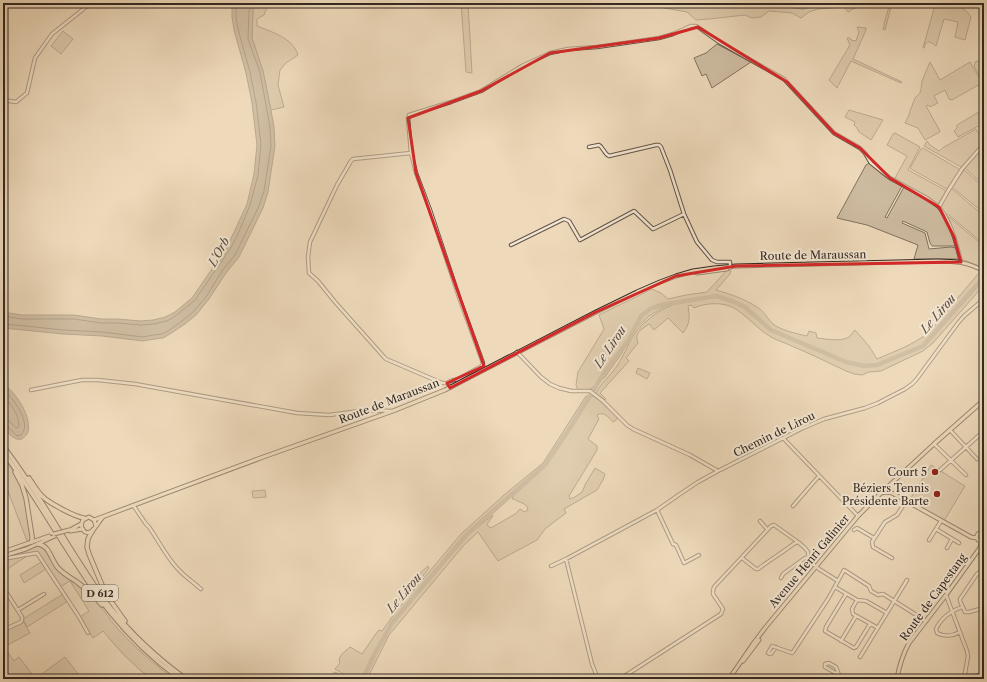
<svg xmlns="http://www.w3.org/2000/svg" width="987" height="682" viewBox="0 0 987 682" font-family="'Libre Caslon Text',serif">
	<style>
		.green { fill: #cebca1; stroke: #807261 }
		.water { fill: #ae9d87; stroke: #7d6e5e }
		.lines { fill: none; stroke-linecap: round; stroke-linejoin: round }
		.shore { stroke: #706254; stroke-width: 1 }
		.river { stroke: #ae9d87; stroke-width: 4.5 }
		.minor-casing { stroke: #625448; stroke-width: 4.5 }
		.major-casing { stroke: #332821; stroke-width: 5 }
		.highway-casing { stroke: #332821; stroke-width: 5.5 }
		.minor { stroke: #f4e7d3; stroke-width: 2.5 }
		.major { stroke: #eedabb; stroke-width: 3 }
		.highway { stroke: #eedabb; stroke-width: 3.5 }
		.major-bridge-casing { stroke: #332821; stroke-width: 5; stroke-linecap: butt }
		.major-bridge { stroke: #eedabb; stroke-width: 3 }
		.marked { fill: none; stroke: #d62828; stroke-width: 3; stroke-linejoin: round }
		.poi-dot { fill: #8f2418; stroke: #f4e7d3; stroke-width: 1.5 }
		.labels { text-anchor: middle; stroke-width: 4; stroke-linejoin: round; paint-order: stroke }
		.shield { fill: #f4e7d3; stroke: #6d6156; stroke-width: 1 }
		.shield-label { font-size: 10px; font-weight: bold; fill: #332821 }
		.street-label { font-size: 11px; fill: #332821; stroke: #f4e7d3 }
		.poi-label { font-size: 11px; fill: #332821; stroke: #f4e7d3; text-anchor: end }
		.water-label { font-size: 12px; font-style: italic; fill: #584b40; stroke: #f4e7d3 }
	</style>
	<rect width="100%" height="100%" fill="#eedabb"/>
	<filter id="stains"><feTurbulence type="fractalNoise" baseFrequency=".005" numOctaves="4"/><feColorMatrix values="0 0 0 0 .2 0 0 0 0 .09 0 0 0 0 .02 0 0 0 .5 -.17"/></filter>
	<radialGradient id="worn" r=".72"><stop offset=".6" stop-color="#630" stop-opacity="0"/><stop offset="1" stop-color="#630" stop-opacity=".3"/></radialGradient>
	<!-- green -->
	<path class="green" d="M256 3H273L268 5 264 15 257 19V26C272 32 293 38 298 55L286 63 280 70 278 85 284 107 271 110 263 71 252 38 253 11Z
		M461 3H468L472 73 466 72Z
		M618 3H757L802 9 834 3H867L853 9 848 12 844 7 818 9 809 12 801 18 792 13 769 11 761 17 752 18 745 15 709 19 696 20 687 12 642 4Z
		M890 3H892L885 30 883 29 884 26V24Z
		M931 3C945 3 963 3 971 17L965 40 955 37 958 22 944 19 936 46C929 41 927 39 924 48H923L935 5Z
		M857 27 866 28V30L853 59 902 82 901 83 851 61 837 88 829 80 850 45 847 38H850L851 40 856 41 859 32Z
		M63 31 73 39 61 54 51 46Z
		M717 44 751 62 712 88 706 74 702 76 694 58 706 53Z
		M976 61 984 62V82L981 79 974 66Z
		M930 62 940 80 970 62 982 83 952 100 949 99 945 90 934 96 938 103 930 107 928 105 926 106 940 131V132L925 140 918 128 905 123 909 115 910 111 915 98 920 93 921 89 922 81Z
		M984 109V123L958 137 954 131 957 128V125Z
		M849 110 883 120 871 140 859 132 857 128 854 125 855 122 845 117Z
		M976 129 984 143 961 167 924 146 927 141 930 145 939 151 944 147Z
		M895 133 920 147 908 170 945 190V193L938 204 929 197 894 180 907 156 887 145 893 134Z
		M923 148 959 169 960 170 947 189 911 169 910 168 921 149Z
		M979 152 984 156V185L965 168Z
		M869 163 884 176 902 186 885 217 887 218 904 187C932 200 950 213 956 246H932L930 243 927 232 903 221 902 223 925 233 929 249 951 247 956 248 959 258 958 259H914L918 245 867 225 837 218 866 165Z
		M964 170 984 187V213L952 187Z
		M951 188 984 216V244L949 215 946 214C945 214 941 210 941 209 940 205 949 193 951 188Z
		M948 217H949L984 246V264L982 267 961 259 950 221Z
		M727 270 731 271 730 274 716 290C730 294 745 299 757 307 764 311 767 318 772 323 779 330 798 334 807 336L809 331 816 333 817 338C826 339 840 342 849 337 851 335 853 332 855 330L869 346 877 359C895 351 913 345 928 333L979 273 984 276 957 306 959 308 982 282 984 285 933 343 923 351 881 371 869 372 862 375 854 374 846 371C829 363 811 354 794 347 786 343 778 341 771 337 757 329 747 315 732 307 721 302 705 303 694 308L691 305 688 306C690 318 690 324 683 333L668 318 654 330 649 324C641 330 634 332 638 343L626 358 629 361 600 393 606 399 604 400 596 393C601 383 610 376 617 366 623 357 627 346 633 336 640 324 659 310 672 305L714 296 673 302 662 308 649 316 632 332 622 353 605 377 594 387 588 390H578L576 385 578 372 604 329 599 315 652 289 661 293 668 299 686 295 707 292 718 280Z
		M638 368 650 373 647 379 636 373Z
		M586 396H589L571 424 544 465 496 510 466 535 394 620 373 655 361 679H343L339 675 334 679H327V678L335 672 344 677 345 675 335 669 340 663 339 659 342 654 350 647 362 654 377 632 379 630 382 631 397 610 461 534 504 495 543 463Z
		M593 396 599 400 618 417 616 420 613 422C608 417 604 411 597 415L599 419 588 439 597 446V450L569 496 570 499 575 497 582 492 586 483 595 468 605 474 603 480 597 490 564 509 566 513 545 529 537 540 498 561 478 532 464 545 389 635 367 679H364L375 655 395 620 468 535 493 515C492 519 488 521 487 525L491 528 515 514 520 509 522 510 524 512 528 510 527 506C523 502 517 502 514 499H512L513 496 546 466 590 397Z
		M3 456 15 474 23 492 31 539 27 541 4 481 3 473Z
		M931 465 965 486 944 521 909 501Z
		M265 490 266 497 253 498 252 491Z
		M36 546C46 547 48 554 52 562 54 566 56 569 59 572 68 580 81 585 90 593 101 604 108 618 118 629 135 648 154 663 173 679H153L141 671 122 653 103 631 93 638 80 617 89 611 70 581 60 587 39 554 37 552 4 557Z
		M30 554 6 570 3 571V561Z
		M41 562 46 569 24 583 20 575Z
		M428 566 429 568C421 579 406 600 395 607 402 592 415 577 428 566Z
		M63 594 68 601 27 627 23 619Z
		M23 621 30 633 4 647 14 661 19 657 35 678 39 676 41 679H11L3 668V631Z
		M65 657 82 679H42L39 676Z"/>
	<!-- water -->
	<path class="water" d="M232 3H256L253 11 252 38 263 71 272 116 274 127 275 146 273 159 268 192 263 208 239 257 226 273 209 299 196 315 185 324 170 334 163 338 155 339 143 341 102 336 63 334 3 328V312L22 315H74L101 319H117L141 321 153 320 165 317 175 312 192 298 227 247 234 232 247 204 254 174 257 145 252 103 246 73 234 30 232 17Z
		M757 3H834L803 9Z
		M3 384C16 392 32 417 28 432 27 435 24 437 22 439 14 441 8 433 3 427Z"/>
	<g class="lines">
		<!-- shore -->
		<path class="shore" d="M3 316 22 319H74L101 323H117L141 325 153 324 167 321 177 315 195 300 230 249 238 234 250 205 258 175 261 144 256 102 250 72 238 29 236 17V3
			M3 324 26 326 63 330 102 332 143 337 154 335 162 334 168 331 182 321 193 312 206 297 222 271 235 255 259 206 264 191 269 159 271 146 270 128 268 116 260 72 248 39 249 11 252 3
			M3 388C12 398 33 423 21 435L17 436 7 426 3 425
			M3 396C11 404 19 414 19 427L16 428 9 421 3 420"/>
		<!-- river -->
		<path class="river" d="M363 679 374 655 392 623 416 594 467 534 545 465 572 425 606 370 628 341 641 316 650 309 661 305 716 296 732 301 745 307 771 330 846 362 864 366 877 365 923 346 984 277"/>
		<!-- minor casing -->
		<g class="minor-casing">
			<path id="minor" d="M983 84 984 86
				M3 100 16 102 27 93 35 58 52 34 91 3
				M589 147 599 145C604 148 604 154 609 156L656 145H659L661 147 670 170 684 214 697 242 712 260 717 262H730V268
				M411 153 353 159 351 161 337 185 310 242 308 257 309 273 318 281 335 302 384 357 386 359 442 383H448L450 388
				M511 245 564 219 569 221 580 240 634 211 653 229 684 214
				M961 262C956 242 952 224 939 207L948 191 962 169 984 144
				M517 352 541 377 550 384 559 388 571 391H590L603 401 627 425 633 429 690 455 718 471
				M447 383 450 381 458 379 482 366 483 363 460 300 430 210 416 173 411 153 408 118 409 115 451 102 481 91 522 66 550 53 568 49 597 47 659 38 673 34 691 26H695L698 27 719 42 784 79 834 133 860 148 865 153 871 163 890 178 925 197 939 207
				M31 390 82 380H98L135 384 297 413 329 415 367 410 392 411
				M950 430 977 459
				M783 438 858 516
				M934 444 966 475
				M940 470 984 431
				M133 505 146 524 149 527C158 540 166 556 177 568 184 576 193 582 201 589
				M793 506 819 476
				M657 510 673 544 676 545 684 563 699 555
				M760 521 767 529
				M936 529 959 543
				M854 530 857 528 874 538
				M929 540 941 521
				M947 548 952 539
				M742 558 756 569H758C770 560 783 552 795 543L798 542 805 548 808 552 809 561 819 569 838 581 828 599 793 652 792 653 772 646 768 653 771 654 776 647
				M892 558 873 547 872 542 885 522 897 515 906 501
				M3 559 19 556 37 553 79 617 88 633
				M566 559 592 664 598 679
				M551 566 566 559 657 510 680 494 698 482 718 471 803 428 824 419 865 408 878 403 905 389 912 384 916 380 958 323 964 316 984 299
				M984 572 981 571 977 574 960 599V601L965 612H969L984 608
				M781 578 783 574 805 558 809 557
				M838 581 844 570 869 586 871 591 878 595 883 594 926 621
				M3 587 22 617V620L21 622 3 630
				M835 587 857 600 866 601 887 613
				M846 594 826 627 825 631 854 648 856 647 870 624
				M946 595 967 651 968 656 964 679
				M857 600 852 609 853 614 878 628
				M18 610 44 594
				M960 632C953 636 944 637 937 633L936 629C941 618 951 611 962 607
				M841 641 856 616
				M860 657 907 580
				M839 675 836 667 829 663 825 664V667L846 679
				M964 678 984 674
				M620 679 721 614 723 609 713 594V591L714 587 771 526 774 525 798 542"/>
		</g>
		<!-- major casing -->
		<g class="major-casing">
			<path id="major" d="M697 273 727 269
				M881 493 886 492 892 493 971 537 977 538
				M94 520 266 456 393 411 445 390 596 312 637 292 660 282 676 276 693 271 714 268 736 266 937 261C956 261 967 262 984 271
				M96 526 94 520 89 517 83 520C79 527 84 536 92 531 95 529 100 520 103 517
				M70 530 81 524
				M70 531 83 529
				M977 538C976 534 980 531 984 534
				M978 540 982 541 984 540
				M3 552 49 536
				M3 556 26 549 55 536
				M743 661 759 640
				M731 676 753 644 765 628 858 516 881 493 934 444 984 400
				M897 679C899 667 903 654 909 643L946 595 979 549 983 541"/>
		</g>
		<!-- highway casing -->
		<g class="highway-casing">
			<path id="highway" d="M3 446C42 496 71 555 109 606 131 634 157 658 186 679
				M3 452C42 503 70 561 110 612 130 637 154 660 180 679
				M15 472 22 485 26 498 32 536V542
				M29 478C33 484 37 491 42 496 49 503 75 517 84 518
				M93 530 90 535 88 539 87 547 89 554 102 585 110 600 125 621
				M38 544C50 545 51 561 59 569 64 574 71 578 77 582 86 589 95 596 102 605"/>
		</g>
		<!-- minor -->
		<use href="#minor" class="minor"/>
		<!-- major -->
		<use href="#major" class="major"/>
		<!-- highway -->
		<use href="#highway" class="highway"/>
		<!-- major-bridge casing -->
		<g class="major-bridge-casing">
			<path id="major-bridge" d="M54 534 69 530"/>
		</g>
		<!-- major-bridge -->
		<use href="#major-bridge" class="major-bridge"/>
	</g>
	<!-- marked area -->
	<path d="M0 0H987V682H0ZM698 27 787 82 834 133 860 148 890 178 939 207 954 237 961 262 736 266 676 276 596 312 450 388 447 383 484 366 416 173 408 118 481 91 550 53 659 38Z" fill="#eedabb" fill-opacity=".55" fill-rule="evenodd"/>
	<path class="marked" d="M698 27 787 82 834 133 860 148 890 178 939 207 954 237 961 262 736 266 676 276 596 312 450 388 447 383 484 366 416 173 408 118 481 91 550 53 659 38Z"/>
	<!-- markers -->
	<g class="poi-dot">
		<circle cx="935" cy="472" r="4"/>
		<circle cx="937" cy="494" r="4"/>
	</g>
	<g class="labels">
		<!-- shield labels -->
		<rect class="shield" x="82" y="585" width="36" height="16" rx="3"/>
		<g class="shield-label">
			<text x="100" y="597">D 612</text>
		</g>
		<!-- street labels -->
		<g class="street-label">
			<text transform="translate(813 255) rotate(-1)" y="4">Route de Maraussan</text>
			<text transform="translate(389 401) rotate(-21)" y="4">Route de Maraussan</text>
			<text transform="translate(774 434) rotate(-26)" y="4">Chemin de Lirou</text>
			<text transform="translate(809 561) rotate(-50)" y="4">Avenue Henri Galinier</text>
			<text transform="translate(933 597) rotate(-54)" y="4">Route de Capestang</text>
		</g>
		<!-- poi labels -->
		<g class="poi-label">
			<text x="927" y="476">Court 5</text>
			<text x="929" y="492">Béziers Tennis<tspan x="929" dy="13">Présidente Barte</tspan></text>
		</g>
		<!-- water labels -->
		<g class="water-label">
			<text transform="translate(219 252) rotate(-61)" y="4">L'Orb</text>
			<text transform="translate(938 314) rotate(-49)" y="4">Le Lirou</text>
			<text transform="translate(610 347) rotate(-56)" y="4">Le Lirou</text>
			<text transform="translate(404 593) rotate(-50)" y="4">Le Lirou</text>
		</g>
	</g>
	<!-- margin -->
	<rect width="987" height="682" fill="none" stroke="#eedabb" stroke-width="16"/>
	<rect x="4" y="4" width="979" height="674" fill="none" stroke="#332821" stroke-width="2"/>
	<rect x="8" y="8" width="971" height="666" fill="none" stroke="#332821"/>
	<rect width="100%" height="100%" filter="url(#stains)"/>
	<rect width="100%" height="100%" fill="url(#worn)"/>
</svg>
